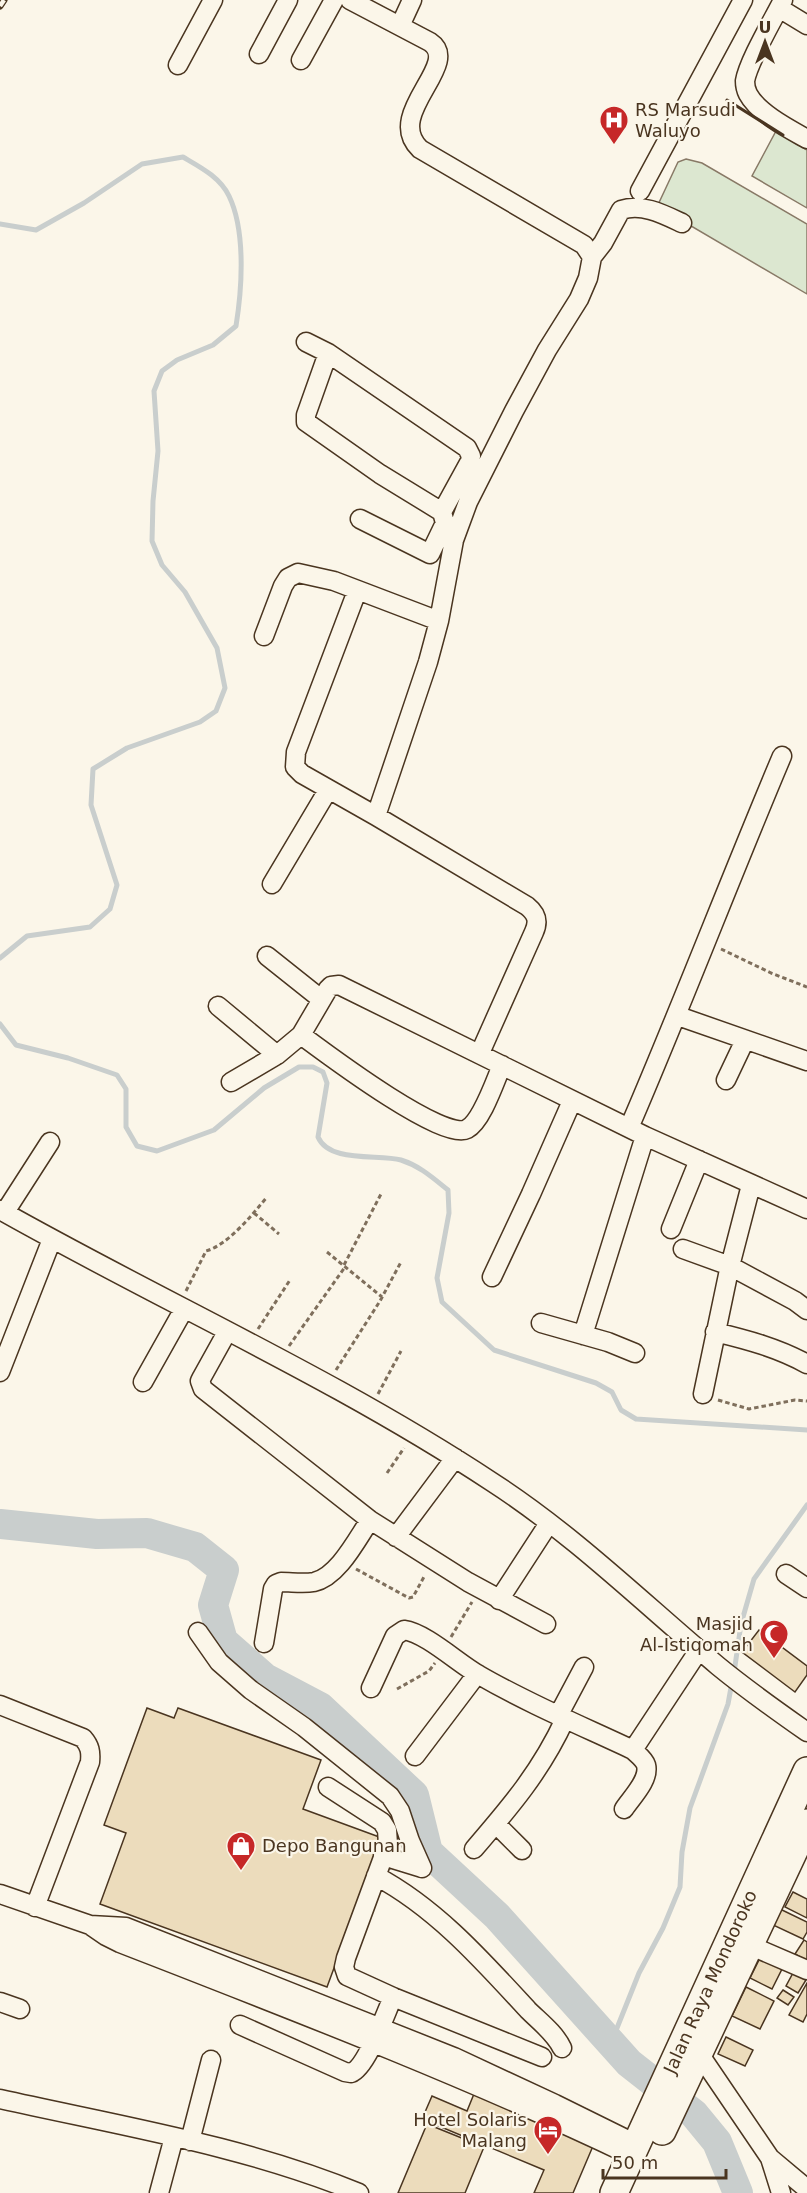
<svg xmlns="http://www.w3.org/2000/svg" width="807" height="2193" viewBox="0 0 807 2193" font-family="'DejaVu Sans',sans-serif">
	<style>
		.green { fill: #dce7d0; stroke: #887966; stroke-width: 1.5 }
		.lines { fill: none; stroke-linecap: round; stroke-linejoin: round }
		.stream { stroke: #c9cecd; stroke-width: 5 }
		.river { stroke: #c9cecd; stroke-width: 30 }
		.building { fill: #ecdcbc; stroke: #4a3520; stroke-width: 1.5 }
		.minor-casing { stroke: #4a3520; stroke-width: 21 }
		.highway-casing { stroke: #4a3520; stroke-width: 30 }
		.path { stroke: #7f6f5c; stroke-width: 3; stroke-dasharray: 4.5 3; stroke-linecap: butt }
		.minor { stroke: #fbf6e9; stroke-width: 18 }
		.highway { stroke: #fbf6e9; stroke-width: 27 }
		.rail-casing { stroke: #4a3520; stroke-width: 7 }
		.rail { stroke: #fbf6e9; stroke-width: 4.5; stroke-dasharray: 14; stroke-linecap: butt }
		.wall { stroke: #4a3520; stroke-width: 3 }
		.labels { text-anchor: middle; stroke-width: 4.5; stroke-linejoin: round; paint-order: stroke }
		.poi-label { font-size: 18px; fill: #4a3520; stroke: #fbf6e9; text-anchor: start }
		.street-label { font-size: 18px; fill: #4a3520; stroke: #fbf6e9 }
	</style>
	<rect width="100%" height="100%" fill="#fbf6e9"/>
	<!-- green -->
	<path class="green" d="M776 131 807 150V208L752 176Z
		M686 159 702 163 807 224V294L669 213 656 209 678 162Z"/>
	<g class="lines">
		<!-- stream -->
		<path class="stream" d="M0 224 36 230 84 203 142 164 183 157C200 167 220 177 229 196 246 231 242 289 236 326L213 345 177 360 162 371 154 391 158 451 153 501 152 541 162 565 185 592 217 648 225 688 216 711 200 722 127 748 93 769 91 805 117 885 110 909 90 927 27 936 0 958
			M0 1024 16 1045 68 1058 117 1075 126 1089V1127L137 1146 157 1151 214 1130 264 1088 299 1067H313L323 1072 327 1083 318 1137C329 1163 378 1154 401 1160 420 1166 433 1178 448 1190L449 1213 437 1278 442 1302 494 1350 596 1383 612 1392 621 1410 636 1419 807 1430
			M734 1673 741 1624 754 1579 807 1505
			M611 2043 639 1973 663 1928 680 1887 682 1852 690 1808 728 1704 732 1682"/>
		<!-- river -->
		<path class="river" d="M0 1524 97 1534 147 1533 195 1547 224 1570 213 1605 223 1641 265 1678 320 1707 414 1795 428 1852 497 1916 629 2063 694 2114 717 2142 738 2193"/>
	</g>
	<!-- building -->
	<path class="building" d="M759 1630 807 1666V1675L795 1692 742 1652Z
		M147 1708 174 1718 178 1708 321 1760 303 1809 382 1838 327 1987 100 1904 126 1833 104 1825Z
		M793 1892 807 1899V1918L785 1907Z
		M780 1909 807 1922V1932L803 1939 773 1925Z
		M804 1940 807 1942V1961L795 1954Z
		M760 1958 782 1969 772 1989 750 1978Z
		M793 1973 806 1980 798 1993 786 1986Z
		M807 1983V2014L803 2022 789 2015Z
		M746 1987 774 2001 760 2029 732 2016Z
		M783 1990 794 1997 788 2005 777 1998Z
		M726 2037 753 2050 745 2066 718 2054Z
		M476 2089 596 2139 573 2193H534L544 2170 422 2119 432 2096 467 2111Z
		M427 2124 484 2147 465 2193H398Z"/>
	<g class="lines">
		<!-- minor casing -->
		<g class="minor-casing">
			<path id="minor" d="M350 0 430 42C463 64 383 114 420 149L584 245 592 257 588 278 579 299 547 350 514 411 468 502 454 540 439 621 428 662 376 816
				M783 0C773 20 748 62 745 81 745 85 746 90 748 94 758 113 789 129 807 139
				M779 8 807 25
				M400 26 412 0
				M259 54 288 0
				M301 60 334 0
				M178 65 213 0
				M640 191 743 0
				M592 257 603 243 621 210C642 203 663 214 682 223
				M306 342 328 353 467 448 471 456 470 461 442 512 380 474 306 422V415L328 353
				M360 519 430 554 445 523 442 512
				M357 591 296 752 295 767 302 774 376 816 527 906C537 914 539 921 534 932L480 1053
				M264 636 283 586 288 578 298 573 334 581 439 621
				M272 884 328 790
				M267 956 321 999
				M218 1006 277 1055
				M678 1016 807 1061
				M301 1035C324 1052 443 1142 467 1129 482 1121 495 1081 502 1065
				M726 1080 745 1040
				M231 1082 277 1055 301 1035 328 989 331 986 339 985 645 1136 807 1209
				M629 1128C682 1005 730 879 782 756
				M0 1210C163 1302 336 1379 492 1482 574 1535 643 1603 718 1666 746 1689 777 1711 807 1732
				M5 1212 50 1142
				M671 1229 699 1160
				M683 1249 730 1266 795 1301 807 1310
				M492 1277 531 1194 572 1101
				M541 1323 608 1342 635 1353
				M227 1332 202 1377 200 1381 203 1389 370 1520 468 1582 546 1624
				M715 1332C748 1340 778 1348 807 1364
				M583 1335 645 1136
				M0 1372 52 1239
				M143 1382 184 1309
				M703 1394 729 1270 751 1185
				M396 1537 455 1458
				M786 1574 807 1588
				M499 1600 549 1523
				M198 1632 219 1662 251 1690 304 1727 390 1796 400 1811 410 1841 422 1868
				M264 1643 273 1589 276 1584 281 1582C292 1582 303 1584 314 1582 338 1577 357 1539 370 1520
				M371 1688 395 1636 404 1630C426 1633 459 1664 479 1675 529 1704 582 1726 633 1750 638 1755 644 1759 646 1765 650 1780 631 1798 624 1809
				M0 1705 83 1738C90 1746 91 1752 90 1762L35 1907
				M558 1716 584 1667
				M633 1750 699 1650
				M415 1756 477 1674
				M328 1787 382 1822 387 1830 388 1844 346 1958 344 1967 347 1976 393 1997 542 2057
				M496 1824 522 1850
				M474 1849C511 1806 541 1771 565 1719
				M383 1856 422 1868
				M376 1876C436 1908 482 1960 528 2010 539 2021 555 2033 562 2048
				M0 1894 90 1925 126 1927 454 2057 555 2104 636 2144
				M90 1925 106 1936 120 1943C292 2010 464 2076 630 2155
				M749 1945 807 1970
				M0 2002 20 2009
				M240 2025 345 2072 351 2073C367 2067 385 2014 393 1997
				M698 2052 770 2158 781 2193
				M0 2099C121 2126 245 2146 359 2193
				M190 2141 211 2060
				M770 2158 807 2189
				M159 2193 174 2137"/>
		</g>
		<!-- highway casing -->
		<g class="highway-casing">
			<g id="highway">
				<path d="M662 2131 807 1823"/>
				<path id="s1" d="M614 2193 807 1771"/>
			</g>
		</g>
		<!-- path -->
		<path class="path" d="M721 949 771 973 807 987
			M254 1213 279 1234
			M327 1252 382 1297
			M344 1265 381 1194
			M186 1291 206 1251C228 1245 252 1215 267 1197
			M258 1329 290 1280
			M289 1346 345 1267
			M336 1370 380 1301 401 1262
			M378 1394 401 1351
			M718 1400 749 1409 795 1400 807 1401
			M387 1473 404 1448
			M356 1569 409 1598 413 1597 425 1575
			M451 1637 472 1602
			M397 1689 429 1671 435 1663"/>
		<!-- minor -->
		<use href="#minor" class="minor"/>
		<!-- highway -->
		<use href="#highway" class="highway"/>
		<!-- rail casing -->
		<g class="rail-casing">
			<path id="rail" d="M0 6 4 0"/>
		</g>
		<!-- rail -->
		<use href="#rail" class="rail"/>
		<!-- wall -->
		<path class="wall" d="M727 100 783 135"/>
	</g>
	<!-- icons -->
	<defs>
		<g id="hospital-pin" transform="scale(1.5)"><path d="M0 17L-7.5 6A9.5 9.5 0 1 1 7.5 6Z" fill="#c62828" stroke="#fbf6e9"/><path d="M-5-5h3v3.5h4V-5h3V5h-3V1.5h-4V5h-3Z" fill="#fff"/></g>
		<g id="mosque-pin" transform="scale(1.5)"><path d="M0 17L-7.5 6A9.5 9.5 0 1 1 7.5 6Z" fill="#c62828" stroke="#fbf6e9"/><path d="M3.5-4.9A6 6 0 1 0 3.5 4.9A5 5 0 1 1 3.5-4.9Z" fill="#fff"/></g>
		<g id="shop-pin" transform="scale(1.5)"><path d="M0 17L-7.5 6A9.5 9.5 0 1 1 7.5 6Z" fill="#c62828" stroke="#fbf6e9"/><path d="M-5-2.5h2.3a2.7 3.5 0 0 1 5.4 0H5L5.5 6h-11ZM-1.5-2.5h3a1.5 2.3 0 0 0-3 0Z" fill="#fff"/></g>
		<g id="hotel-pin" transform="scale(1.5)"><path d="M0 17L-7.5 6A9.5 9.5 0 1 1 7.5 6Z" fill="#c62828" stroke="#fbf6e9"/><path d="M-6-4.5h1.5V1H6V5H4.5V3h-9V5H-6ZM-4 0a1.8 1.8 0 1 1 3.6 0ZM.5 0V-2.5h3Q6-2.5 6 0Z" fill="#fff"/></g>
	</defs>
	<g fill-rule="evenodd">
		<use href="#hospital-pin" x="614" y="120"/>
		<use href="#mosque-pin" x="774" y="1634"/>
		<use href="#shop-pin" x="241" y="1846"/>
		<use href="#hotel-pin" x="548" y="2130"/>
	</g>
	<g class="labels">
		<!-- poi labels -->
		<g class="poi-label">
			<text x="635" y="116">RS Marsudi<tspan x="635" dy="21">Waluyo</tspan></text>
			<text x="753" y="1630" text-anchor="end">Masjid<tspan x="753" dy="21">Al-Istiqomah</tspan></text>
			<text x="262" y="1852">Depo Bangunan</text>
			<text x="527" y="2126" text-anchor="end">Hotel Solaris<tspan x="527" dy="21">Malang</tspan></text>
		</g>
		<!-- street labels -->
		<g class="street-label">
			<text dy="6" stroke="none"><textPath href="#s1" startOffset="232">Jalan Raya Mondoroko</textPath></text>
		</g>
	</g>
	<!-- north arrow -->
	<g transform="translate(765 42)" stroke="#fbf6e9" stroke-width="4.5" paint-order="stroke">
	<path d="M0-4.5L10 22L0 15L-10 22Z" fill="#4a3520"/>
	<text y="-9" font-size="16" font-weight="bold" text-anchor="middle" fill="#4a3520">U</text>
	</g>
	<!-- scale -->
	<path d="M603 2169v9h123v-9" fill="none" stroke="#4a3520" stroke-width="3"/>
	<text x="612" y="2169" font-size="18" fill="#4a3520" stroke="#fbf6e9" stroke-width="4.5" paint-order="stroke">50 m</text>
</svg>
